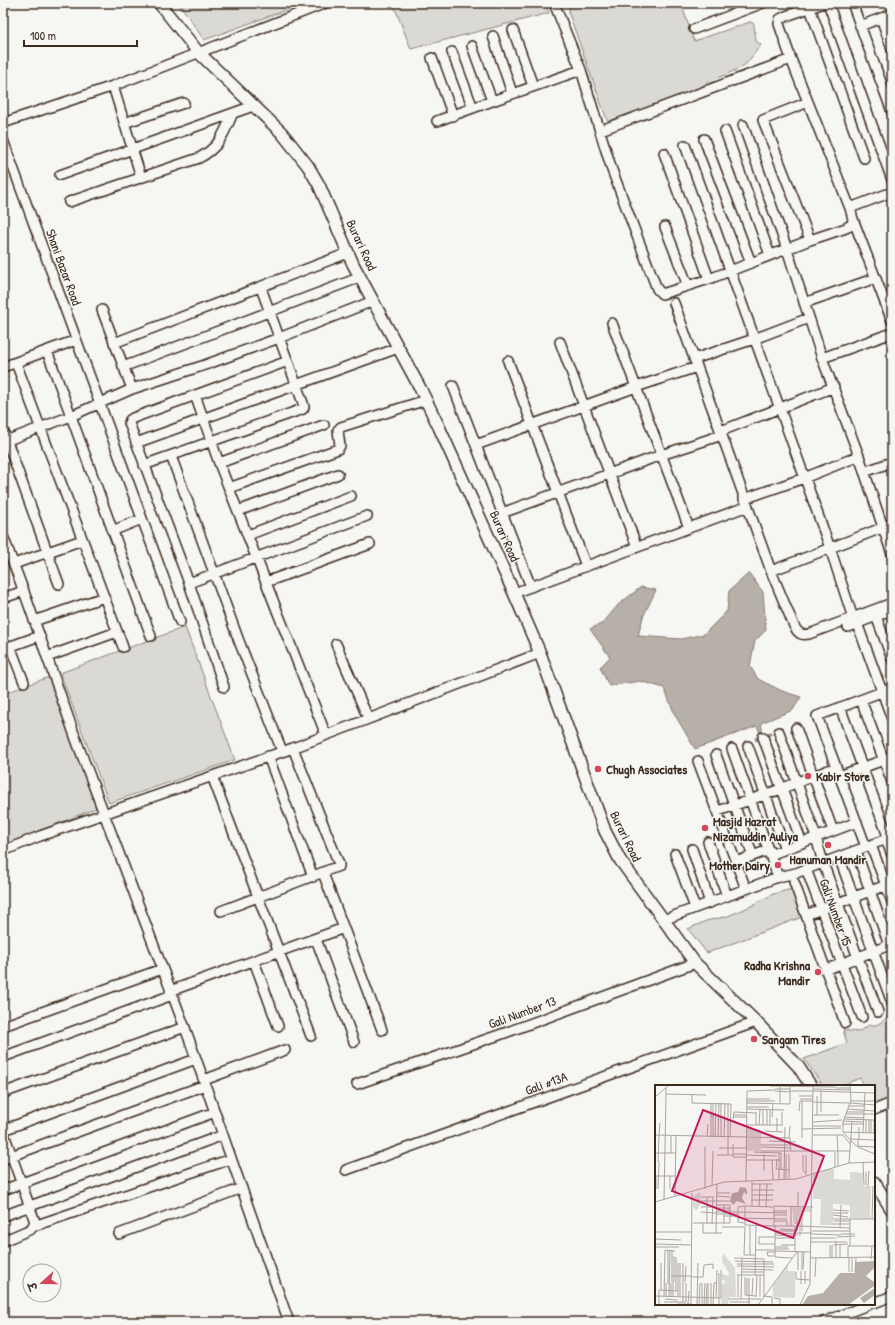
<svg xmlns="http://www.w3.org/2000/svg" width="895" height="1325" viewBox="0 0 895 1325" font-family="'Patrick Hand','Playpen Sans Deva',sans-serif">
	<style>
		.green { fill: #dad9d3; stroke: #8a8278 }
		.water { fill: #b6b0a9; stroke: #857a71 }
		.lines { fill: none; stroke-linecap: round; stroke-linejoin: round }
		.minor-casing { stroke: #3b2a1e; stroke-width: 12 }
		.major-casing { stroke: #3b2a1e; stroke-width: 14 }
		.minor { stroke: #f6f6f2; stroke-width: 9 }
		.major { stroke: #f6f6f2; stroke-width: 11 }
		.poi-dot { fill: #d1495b; stroke: #f6f6f2; stroke-width: 1.5 }
		.labels { text-anchor: middle; stroke-width: 3; stroke-linejoin: round; paint-order: stroke }
		.street-label { font-size: 13px; fill: #3b2a1e; stroke: #f6f6f2 }
		.poi-label { font-size: 13px; font-weight: bold; fill: #3b2a1e; stroke: #f6f6f2; text-anchor: start }
		.inset-road { fill: none; stroke: #aba49d; stroke-width: 1 }
		.view { fill: #c2185b; fill-opacity: 0.15; stroke: #c2185b; stroke-width: 2 }
		.inset-edge { fill: none; stroke: #3b2a1e; stroke-width: 2 }
	</style>
	<rect width="100%" height="100%" fill="#f6f6f2"/>
	<filter id="ink" filterUnits="userSpaceOnUse"><feTurbulence type="fractalNoise" baseFrequency=".025" numOctaves="2"/><feDisplacementMap in="SourceGraphic" scale="8" xChannelSelector="R" yChannelSelector="G"/><feConvolveMatrix kernelMatrix="1 2 1 2 8 2 1 2 1" color-interpolation-filters="sRGB"/></filter>
	<g filter="url(#ink)">
		<!-- green -->
		<path class="green" d="M179 3H305L204 40Z
			M393 3H545L549 13 411 49Z
			M570 3H681L694 41 750 22 754 24C754 26 756 40 756 41L761 45 747 63 740 68 723 76 711 80 695 91 610 122 607 120 569 14V10Z
			M185 627 235 760 109 803 60 673Z
			M49 677 96 808 3 846V694Z
			M792 889 802 917 707 953 688 929 706 921 728 916 751 906 773 894Z
			M892 1013V1097L874 1104V1086H864L860 1078 840 1086H823L804 1059 847 1043 843 1030 858 1032 869 1025H876L882 1022Z"/>
		<!-- water -->
		<path class="water" d="M749 573 763 592 766 630 755 641 750 666 758 679 782 691 801 697 793 710 761 723 763 734 771 732 772 734 756 741 755 738 761 735 757 726 695 749 675 715 664 688 640 681 609 686 600 667 610 657 590 629 603 623 618 605 641 587 656 590 643 617 638 636 681 639 704 634 727 611 729 591Z"/>
		<g class="lines">
			<!-- minor casing -->
			<g class="minor-casing">
				<path id="minor" d="M554 3 581 70 612 170 657 289 662 294 709 279 810 240 846 228 852 224 853 219 850 208 791 59 779 24 780 19 786 16 824 3
					M828 3 892 180
					M852 3 892 112
					M810 8 864 158
					M881 18 892 49
					M860 26 892 14
					M694 29 763 3
					M513 30 533 86
					M493 36 512 93
					M472 46 492 101
					M452 52 473 108
					M432 58 453 116
					M113 86 141 177
					M808 102 763 120 810 240
					M437 121 492 101 581 70
					M3 123 113 86 326 3
					M124 123 184 103
					M743 125 787 249 822 358 859 456 892 554
					M601 130 791 59
					M725 131 770 255
					M704 139 751 263
					M3 140 180 622
					M685 145 830 548 853 618
					M664 153 709 279
					M60 175 253 106
					M69 202 199 158C220 147 224 133 233 113
					M850 208 892 192
					M853 219 892 321
					M665 227 688 286
					M674 303 771 571 892 524
					M804 303 876 278
					M102 310 132 389
					M612 323 689 528
					M560 342 637 547
					M114 343 348 253
					M47 351 71 416 151 636
					M822 358 892 333
					M694 359 754 339 809 318
					M508 361 586 566
					M16 363 123 647
					M3 367 76 340
					M123 367 361 277
					M453 386 531 587
					M195 395 219 463 326 735
					M3 430 59 584
					M721 431 834 387
					M3 442 71 416 132 389 205 365 279 338 373 301
					M136 443 398 348
					M476 445 636 387 697 367
					M171 456 239 641 282 751
					M219 463 324 425
					M144 465 303 409 304 407 303 403 261 288
					M864 472 892 462
					M229 488 338 449 340 446 338 430 341 427 426 400
					M744 499 804 478 859 456
					M238 511 338 474
					M502 513 661 455 722 435
					M112 531 142 519
					M248 535 351 496
					M3 536 27 600 77 742 188 1036 289 1322
					M14 564 82 540
					M771 571 794 626C798 633 801 636 809 634L892 603
					M266 582 370 544
					M189 583 367 516
					M514 593 748 506
					M3 598 24 591
					M876 616 892 659
					M34 621 104 597
					M857 623 892 719
					M848 627 892 610
					M336 644 368 718
					M10 646 24 682
					M3 649 39 636
					M47 657 117 632
					M224 687 189 583 129 423 130 420 133 418 288 361
					M861 700 892 782
					M840 707 889 839
					M796 728 833 831
					M779 732 816 837 823 863 878 1012
					M763 737 781 787
					M748 746 785 849
					M732 749 778 877
					M716 755 753 856
					M268 756 313 877
					M698 761 746 889
					M212 776 311 1036
					M839 776 892 757
					M783 788 836 767
					M782 789 802 843
					M718 811 781 789
					M886 840 892 855
					M708 842 727 896
					M871 845 892 902
					M866 847 817 716 892 688
					M692 849 710 903
					M3 851 40 836 293 748 540 653
					M856 851 889 945
					M675 854 695 908
					M770 855 857 822
					M839 857 892 1003
					M736 862 769 850
					M806 869 862 1017
					M323 873 382 1030
					M794 882 845 1023
					M221 911 339 866V864L293 748
					M811 913 892 883
					M663 920 778 877 796 873 892 837
					M316 939 354 1042
					M254 961 278 1026
					M825 970 892 944
					M170 991 344 928
					M3 1026 162 969
					M3 1057 172 995
					M204 1080 285 1050
					M357 1084 502 1034 695 963
					M3 1093 185 1027
					M874 1110 892 1103
					M3 1130 196 1059
					M3 1131 35 1222 31 1229 3 1241
					M3 1159 205 1085
					M346 1170 756 1022
					M3 1190 215 1112
					M3 1216 223 1135
					M34 1226 231 1159
					M119 1234 242 1188
					M874 1303 892 1296
					M824 1322 870 1304"/>
			</g>
			<!-- major casing -->
			<g class="major-casing">
				<path id="major" d="M159 3 198 52 282 133 308 166 319 185 353 264 420 388 439 427 514 593 540 653 605 831 620 860 695 963 756 1022 798 1066 811 1086
					M874 1182 892 1210"/>
			</g>
			<!-- minor -->
			<use href="#minor" class="minor"/>
			<!-- major -->
			<use href="#major" class="major"/>
		</g>
	</g>
	<!-- markers -->
	<g class="poi-dot">
		<circle cx="598" cy="769" r="4"/>
		<circle cx="808" cy="776" r="4"/>
		<circle cx="705" cy="828" r="4"/>
		<circle cx="828" cy="845" r="4"/>
		<circle cx="778" cy="865" r="4"/>
		<circle cx="818" cy="972" r="4"/>
		<circle cx="754" cy="1039" r="4"/>
	</g>
	<g class="labels">
		<!-- street labels -->
		<g class="street-label">
			<text transform="translate(362 245) rotate(65)" y="5">Burari Road</text>
			<text transform="translate(64 267) rotate(70)" y="5">Shani Bazar Road</text>
			<text transform="translate(505 536) rotate(66)" y="5">Burari Road</text>
			<text transform="translate(626 836) rotate(64)" y="5">Burari Road</text>
			<text transform="translate(836 912) rotate(70)" y="5">Gali Number 15</text>
			<text transform="translate(522 1012) rotate(-20)" y="5">Gali Number 13</text>
			<text transform="translate(546 1083) rotate(-20)" y="5">Gali #13A</text>
		</g>
		<!-- poi labels -->
		<g class="poi-label">
			<text x="606" y="774">Chugh Associates</text>
			<text x="816" y="781">Kabir Store</text>
			<text x="713" y="826">Masjid Hazrat<tspan x="713" dy="15">Nizamuddin Auliya</tspan></text>
			<text x="828" y="864" text-anchor="middle">Hanuman Mandir</text>
			<text x="770" y="870" text-anchor="end">Mother Dairy</text>
			<text x="810" y="970" text-anchor="end">Radha Krishna<tspan x="810" dy="15">Mandir</tspan></text>
			<text x="762" y="1044">Sangam Tires</text>
		</g>
	</g>
	<!-- overview -->
	<g transform="translate(655 1085)">
		<rect width="220" height="220" fill="#f6f6f2"/>
		<path d="M92 41 106 46V52L92 51ZM92 53H106V66H92ZM179 83V94L195 95V87L208 88V101H216L215 134 195 133V120L178 119V140H165L166 114H158V88ZM45 107 46 118 41 126 38 121V112ZM137 122 155 123 156 127H149L148 133H141V139H139ZM68 168 80 183 81 212H74L73 220H66L67 200 71 196 67 195V189L73 191 74 188 67 177ZM133 179V186H140V213L118 212V200Z" fill="#dad9d3"/>
		<path d="M85 102 91 103 92 106V110L89 107 87 113 91 119 82 116 78 120 75 116 77 108 83 107ZM220 176V182L211 191 219 197V201L193 220H147L153 211 168 208 185 188H200L201 177ZM220 203V210L209 218 205 213Z" fill="#b6b0a9"/>
		<path class="inset-road" d="M195 0 196 15 188 37V47L201 61 220 62M115 1 181 2M11 3V9L51 10M181 3H195M120 4H135M158 4 195 5M166 5V27M120 6 135 7M135 6H158M158 6 220 8M37 10V18L76 19 75 52M144 11H158M162 11V30M0 12 14 0M92 14H115M145 14H158M92 16H120M196 16H220M158 17 194 18M56 18V31L59 32M92 18 135 19V2M125 18V2M195 18 220 20M194 21H210M92 22H114M92 24 129 25M193 24 220 26M115 25V40M144 26 145 16H158M127 27V40M191 27H209M191 29H220M78 30H91M158 30H184M78 32H91M117 32 118 18M189 32 209 33M78 34 79 27 101 28M189 34 220 35M188 36 208 37M158 37 187 35M187 39H208M91 40H128M101 40V27M104 40 105 24M108 40V24M112 40V25M158 41H186M147 44 186 43M110 46 128 47M122 47V33M189 47 220 48M208 47 210 8M211 48V35M214 48V35M216 48V35M219 48V35M0 50 135 53 136 66M4 50 5 38M158 50H188L196 60M182 50 183 67M52 51 53 39M56 52V31M58 52V18M60 52 61 18M63 52 64 18M66 52V18M69 52 70 18M73 52V19M134 53 135 41M147 53V16M196 54 220 55M203 55V62L220 69M204 55V42M114 56 141 57M78 59V72H91M106 60H135M106 62 136 63M64 63H91M106 66H195M99 67 126 68V85M0 68H21M16 68V51M78 69H91M134 69V94M62 70H78M73 70V52M91 70 122 71M148 70V85L150 88M122 74 121 84 134 85M91 75H126M117 75 118 95M3 77 4 50M208 77 209 100M194 78 197 37M183 81V67M180 82V67M109 86V69M151 90V70M0 91H20M129 94 130 42M131 94V69M124 95V68M91 97 92 6 120 5M97 99H118M211 100V87M57 101 58 66M213 101 214 86M1 104V91M3 104 4 77M15 104V91M50 104V62M97 105H119M62 108H75M97 110H118M20 111 21 51M62 111 75 112M46 112H59M9 114 11 9M97 115H118M46 116H75M0 117 69 97 141 94 194 78 220 77M62 120H75V138M97 121V97M143 121V107M46 122H62M104 122 105 99M111 122 112 99M118 122 90 121V140L119 141M62 123H75M62 125H75M178 125 194 126M119 126H132M46 127 62 128M62 127H82M83 127 132 128M178 128H193M61 129H82M119 130H132M178 130 193 132M69 131H82M83 133 132 134M178 134H220M217 134 218 101M119 136H132V141M179 136H195M38 138H75M48 138V148H67M69 138V120M90 138 83 137V122L90 121M52 139V112M57 139 58 113M178 139H195M90 141 89 170H100M120 141V166L156 167M136 141V121M142 141 195 143M67 142H89M185 142 186 120M125 144 140 145M121 146H140M142 146V133M147 146V133M157 146H195M0 147H37M61 148 62 99M120 148 140 149M157 149 186 150M186 149H200M120 150 137 151M142 151V148H157M145 151V133M182 152 200 151M120 153H140M156 153H181M0 154 26 155M156 157H192M0 159 37 160M120 159H104V152H120M126 160H140M178 160 193 159M195 161V134M0 162H24M120 162H133M120 164H134M100 165H120M120 166V172L137 173M140 166V141H119V121L158 122M95 170V141M119 171H113L112 167H120M79 173 109 174V190M155 173 220 172M175 173V160M177 173V160M181 173V156M185 173V160M193 173V161H220M216 174 217 161M80 176 118 177M82 179H119M82 181 119 182M87 184 118 185M148 184 149 167M143 185V167M147 185V167M87 187H109M141 187V194L155 195M194 187V173M197 187V173M200 187 201 173M82 190H109V212M100 190 101 141M16 191H37M28 191V178M37 192H48L49 180 58 179V184M90 192V210L101 211M160 192 161 173M17 197V165M19 197V171M30 197 31 181M11 198V211M13 199V165M146 199V186M150 199V186M6 205V178M21 206V172M92 210V193M0 211 66 213V185M9 211 10 165 20 166M14 211 15 165M16 211V198M23 211V178M25 211V178M97 211 98 193M109 211 117 212V219M18 212V197M83 212V190M101 212 102 190M105 212V190M61 213 62 185M119 213 125 214V220M10 214 22 215M73 214H106M86 214 87 173M9 217H31V198M28 217V191M75 217H95M22 219H36L37 108M33 219 34 206M4 220V205L23 206M42 220 43 178M44 220 45 198M47 220V198M49 220 50 198M51 220 52 199M53 220V198M56 220V198M58 220 59 198H61M64 220V188M94 220V193M103 220 142 167M145 220 155 199 158 0"/>
		<path class="view" d="M48 25 169 71 138 153 17 106Z"/>
		<rect width="220" height="220" class="inset-edge"/>
	</g>
	<!-- margin -->
	<rect width="895" height="1325" fill="none" stroke="#f6f6f2" stroke-width="16"/>
	<rect x="8" y="8" width="879" height="1309" fill="none" stroke="#3b2a1e" stroke-width="1.5" filter="url(#ink)"/>
	<!-- north arrow -->
	<g transform="translate(42 1283) rotate(249)"><circle r="19" fill="#f6f6f2" stroke="#aba49d"/>
	<path d="M0-3L7 15L0 10L-7 15Z" fill="#d1495b"/>
	<text y="-6" font-size="11" font-weight="bold" text-anchor="middle" fill="#3b2a1e">उ</text>
	</g>
	<!-- scale -->
	<path d="M24 40v6h113v-6" fill="none" stroke="#3b2a1e" stroke-width="2"/>
	<text x="30" y="40" font-size="12" fill="#3b2a1e" stroke="#f6f6f2" stroke-width="3" paint-order="stroke">100 m</text>
</svg>
